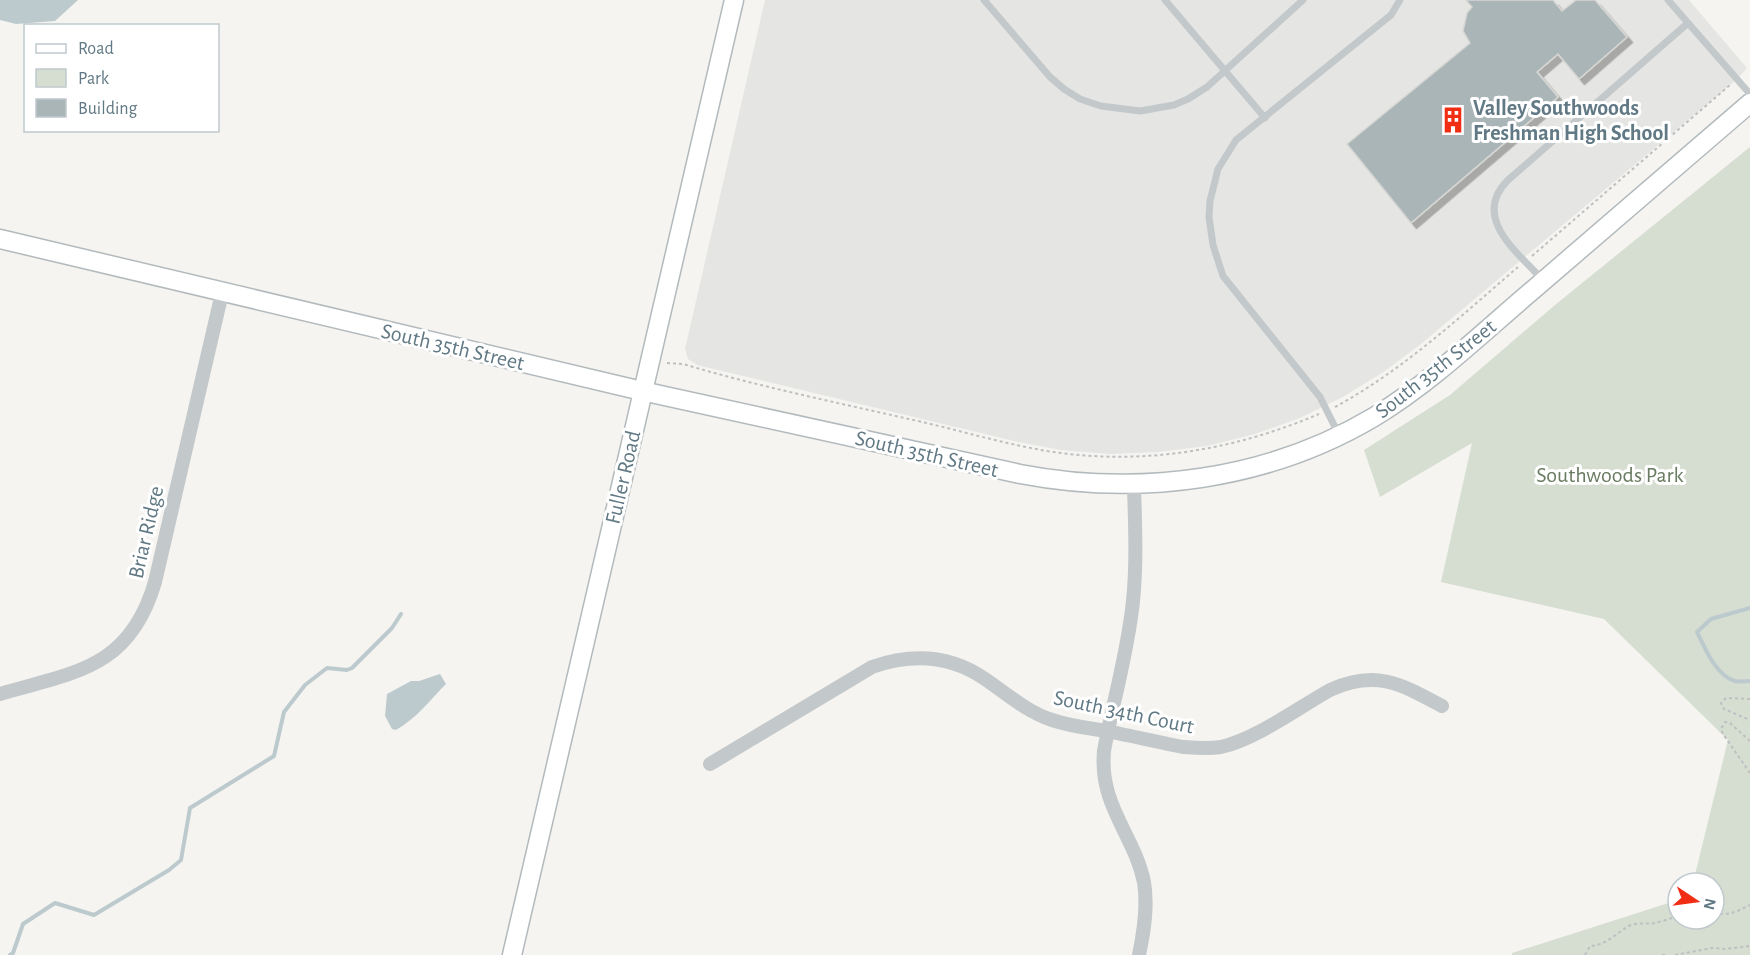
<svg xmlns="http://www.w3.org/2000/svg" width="1750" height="955" viewBox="0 0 1750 955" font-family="'Alegreya Sans',sans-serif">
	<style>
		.built { fill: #e5e6e4 }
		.green { fill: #d6ddd1 }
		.water { fill: #bccace }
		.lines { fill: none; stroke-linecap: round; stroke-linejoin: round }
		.stream { stroke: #bccace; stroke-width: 4 }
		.building { fill: #aab5b8; stroke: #d6d6d3; stroke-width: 1.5; filter: url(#shadow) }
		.secondary-casing { stroke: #b3babd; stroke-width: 21 }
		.path { stroke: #bdbfc1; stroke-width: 2; stroke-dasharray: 3 3; stroke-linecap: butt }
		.lane { stroke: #c3c8ca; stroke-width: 7 }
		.street { stroke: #c3c8ca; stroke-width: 14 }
		.secondary { stroke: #fff; stroke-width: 18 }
		.labels { text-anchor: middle; stroke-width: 6; stroke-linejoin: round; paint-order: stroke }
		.poi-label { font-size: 22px; font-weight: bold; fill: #617984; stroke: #fff; text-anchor: start }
		.street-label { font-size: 22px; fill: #617984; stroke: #fff }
		.park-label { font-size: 22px; fill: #697b60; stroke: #fff }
	</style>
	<defs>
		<filter id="shadow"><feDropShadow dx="5.5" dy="5.5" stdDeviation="0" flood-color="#0004"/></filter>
	</defs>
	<rect width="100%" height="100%" fill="#f5f4f0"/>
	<!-- built -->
	<path class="built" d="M765 0H1689L1747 68 1737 79 1421 344 1385 371 1343 397 1300 418 1255 434 1207 446 1158 452 1110 454 1061 450 1014 441 697 365 688 359 685 349Z"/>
	<!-- green -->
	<path class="green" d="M1750 147V955H1512V953L1678 900V919H1714V883H1693L1728 740 1604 619 1441 582 1472 443 1380 497 1364 450 1450 395 1555 305Z"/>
	<!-- water -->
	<path class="water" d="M0 0H78L55 21 16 24 0 20Z
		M440 674 446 684C430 700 417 718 396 730L392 729 385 716 387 694 411 681H419Z"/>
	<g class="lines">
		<!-- stream -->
		<path class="stream" d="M1750 608 1711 619 1697 632C1705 648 1716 676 1735 681 1740 682 1746 681 1750 681
			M10 955 13 953 23 924 55 903 94 915 169 870 181 860 190 808 274 756 284 712 305 685 327 668 347 670 352 668 392 628 401 614"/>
	</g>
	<!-- building -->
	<path class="building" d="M1466 0H1553L1562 11 1576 0H1595L1627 37 1579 79 1558 54 1537 72 1558 97 1411 223 1347 144 1470 43 1463 31 1467 13 1472 7Z"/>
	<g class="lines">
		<!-- secondary casing -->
		<g class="secondary-casing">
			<path id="secondary" d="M0 239 642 391 1020 474C1140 497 1268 480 1374 417 1432 382 1482 333 1534 289 1606 227 1678 165 1750 103
				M512 955 734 0"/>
		</g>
		<!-- path -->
		<path class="path" d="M1532 256 1730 85
			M667 363 683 364C757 386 834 402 909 419 955 429 1000 443 1047 451 1140 466 1232 451 1319 414
			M1335 407C1403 370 1460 317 1518 267
			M1750 699 1726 698 1721 703 1724 709 1750 720
			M1750 741 1730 723 1725 722 1721 729 1723 734 1750 773
			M1714 912C1729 917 1737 911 1750 905
			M1585 955 1590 946C1604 946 1616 934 1627 927 1637 921 1646 925 1655 923 1660 922 1672 918 1678 916
			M1662 955H1667
			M1675 955 1712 948 1725 949 1750 946"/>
		<!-- lane -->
		<path class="lane" d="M984 0 1050 77 1064 89 1080 99 1101 106 1140 111 1174 105 1188 99 1207 87 1303 0
			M1165 0 1265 118
			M1668 0 1750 94
			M1542 279C1516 251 1471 217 1508 180L1688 23
			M1338 433 1320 397 1223 276 1213 245 1209 217 1210 201 1218 169 1236 140 1391 15 1400 0"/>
		<!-- street -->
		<path class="street" d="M1134 485C1135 523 1137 562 1133 601 1128 652 1113 701 1104 751 1099 806 1134 834 1144 882 1148 906 1144 931 1139 955
			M0 694C76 672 130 668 155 582L222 293
			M710 764 872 667C912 653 950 655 985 679 1007 694 1027 712 1052 720 1070 726 1088 728 1106 731 1132 736 1158 742 1183 747 1196 748 1208 749 1221 747 1256 739 1298 708 1330 690 1376 669 1401 684 1442 706"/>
		<!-- secondary -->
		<use href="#secondary" class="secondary"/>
	</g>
	<!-- icons -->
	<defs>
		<g id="building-bare" transform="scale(2.07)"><path d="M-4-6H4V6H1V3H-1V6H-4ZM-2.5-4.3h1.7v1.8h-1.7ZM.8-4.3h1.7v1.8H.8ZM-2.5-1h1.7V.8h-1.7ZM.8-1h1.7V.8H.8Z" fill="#f12d14" stroke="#fff" stroke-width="2.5" paint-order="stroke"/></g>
	</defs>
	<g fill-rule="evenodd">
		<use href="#building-bare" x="1453" y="120"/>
	</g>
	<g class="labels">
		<!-- poi labels -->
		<g class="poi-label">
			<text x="1473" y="115">Valley Southwoods<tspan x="1473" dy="25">Freshman High School</tspan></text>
		</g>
		<!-- street labels -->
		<g class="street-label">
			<text transform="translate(453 346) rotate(13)" y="8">South 35th Street</text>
			<text transform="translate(1435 368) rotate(-38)" y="8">South 35th Street</text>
			<text transform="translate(927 453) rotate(13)" y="8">South 35th Street</text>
			<text transform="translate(622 477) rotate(-77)" y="8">Fuller Road</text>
			<text transform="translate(145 532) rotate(-77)" y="8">Briar Ridge</text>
			<text transform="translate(1124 711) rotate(12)" y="8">South 34th Court</text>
		</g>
		<!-- park labels -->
		<g class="park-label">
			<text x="1610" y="482">Southwoods Park</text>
		</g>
	</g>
	<!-- legend -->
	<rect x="24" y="24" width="195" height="108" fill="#ffffff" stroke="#c0c9ce" stroke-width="1.5"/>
	<rect x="36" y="44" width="30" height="9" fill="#ffffff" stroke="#c0c9ce" stroke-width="1.5"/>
	<text x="78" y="54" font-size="18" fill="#617984">Road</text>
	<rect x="36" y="69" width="30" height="18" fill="#d6ddd1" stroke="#c0c9ce" stroke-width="1.5"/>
	<text x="78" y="84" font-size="18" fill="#617984">Park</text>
	<rect x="36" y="99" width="30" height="18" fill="#aab5b8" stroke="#c0c9ce" stroke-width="1.5"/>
	<text x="78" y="114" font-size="18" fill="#617984">Building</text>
	<!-- north arrow -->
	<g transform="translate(1696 901) rotate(103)"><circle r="28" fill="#ffffff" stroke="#c0c9ce" stroke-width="1.5"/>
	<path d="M0-4.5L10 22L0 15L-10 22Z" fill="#f12d14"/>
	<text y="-9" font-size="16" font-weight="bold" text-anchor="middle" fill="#617984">N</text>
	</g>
</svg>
